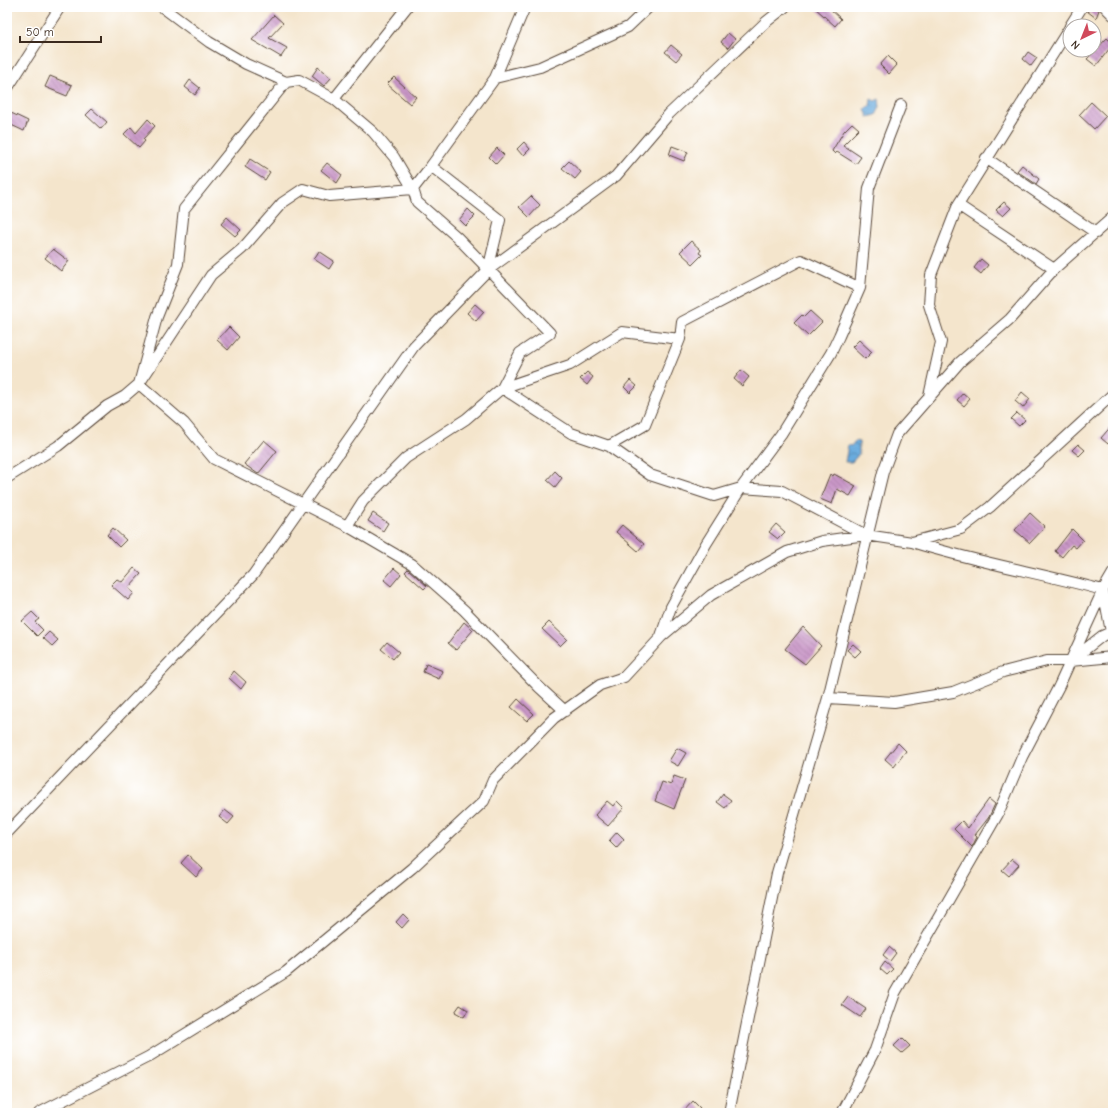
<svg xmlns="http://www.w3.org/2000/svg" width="1120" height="1120" viewBox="0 0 1120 1120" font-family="'Comic Neue',sans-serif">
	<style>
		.water { fill: url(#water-waves); stroke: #526a7e }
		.building { fill: url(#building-back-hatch) }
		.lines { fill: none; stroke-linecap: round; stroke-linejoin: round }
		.street-casing { stroke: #574638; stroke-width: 12 }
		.street { stroke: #fff; stroke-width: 10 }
	</style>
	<defs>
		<pattern id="water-waves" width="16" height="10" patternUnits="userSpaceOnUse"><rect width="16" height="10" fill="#69abde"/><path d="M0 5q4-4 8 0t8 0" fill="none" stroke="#588bb3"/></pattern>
		<pattern id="building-back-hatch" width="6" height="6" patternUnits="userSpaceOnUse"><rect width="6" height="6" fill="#c996c7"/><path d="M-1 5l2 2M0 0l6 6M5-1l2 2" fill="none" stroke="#a47ba1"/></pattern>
	</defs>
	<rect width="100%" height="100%" fill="#fff"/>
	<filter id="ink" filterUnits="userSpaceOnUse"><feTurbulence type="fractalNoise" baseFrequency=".025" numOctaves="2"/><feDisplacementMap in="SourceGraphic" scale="8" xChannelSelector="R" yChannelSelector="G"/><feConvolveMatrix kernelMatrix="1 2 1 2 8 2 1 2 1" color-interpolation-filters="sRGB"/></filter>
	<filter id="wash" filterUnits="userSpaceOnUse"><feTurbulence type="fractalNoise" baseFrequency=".012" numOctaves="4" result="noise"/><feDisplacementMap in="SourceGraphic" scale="16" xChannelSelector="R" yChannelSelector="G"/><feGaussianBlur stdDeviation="0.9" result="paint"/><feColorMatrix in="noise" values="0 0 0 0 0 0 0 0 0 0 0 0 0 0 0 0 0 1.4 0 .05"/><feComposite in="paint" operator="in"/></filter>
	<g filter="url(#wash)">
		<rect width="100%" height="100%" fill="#f4e5cc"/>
		<!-- water -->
		<path class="water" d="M871 99 875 101 879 99 880 107 876 115 868 117 865 109 870 106Z
			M855 441 859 442V454L852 462H845L848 445 851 446Z"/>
		<g id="blocks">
			<!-- building -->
			<path class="building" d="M814 7H828L841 19 835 26Z
				M1088 7H1095L1099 10 1096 18 1087 11Z
				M274 15 283 23 269 38 287 48 281 57 252 40Z
				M728 33 735 39 728 48 721 42Z
				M1107 38 1113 44 1096 66 1087 59Z
				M671 45 682 54 676 61 665 52Z
				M1028 52 1037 58 1031 66 1023 59Z
				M888 56 897 65 889 74 880 65Z
				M318 67 331 78 324 86 312 76Z
				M50 76 72 85 67 96 45 87Z
				M394 77 416 97 410 104 387 84Z
				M190 80 200 88 195 95 185 87Z
				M1091 102 1106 116 1094 129 1079 115Z
				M92 109 107 122 101 129 86 115Z
				M7 111 28 121 24 131 7 123Z
				M148 119 155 126 143 139 145 141 139 148 124 134 131 127 136 133Z
				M852 123 859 129 843 145 861 157 856 164 837 152 835 154 832 151 844 131Z
				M524 142 530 149 523 156 517 149Z
				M672 146 688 152 684 161 669 155Z
				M497 148 504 155 496 164 489 157Z
				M250 159 270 172 265 180 245 167Z
				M569 161 581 172 575 179 562 168Z
				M327 163 342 175 337 183 321 170Z
				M1022 165 1039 179 1036 184 1017 171Z
				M531 196 540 205 529 217 519 207Z
				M1004 202 1011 208 1003 216 996 210Z
				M468 209 475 216 465 226 459 220Z
				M227 217 241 230 235 236 221 224Z
				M691 241 701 250 699 253 702 255 693 264 680 252Z
				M53 249 69 261 61 271 45 258Z
				M319 251 334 261 329 269 314 259Z
				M981 259 988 265 981 274 974 268Z
				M475 304 484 312 476 321 467 313Z
				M810 311 822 322 808 336 794 323 802 315 804 317Z
				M229 327 239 337 228 350 217 340Z
				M859 340 872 352 865 359 852 347Z
				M741 370 749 377 742 386 734 379Z
				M587 372 593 377 587 385 580 379Z
				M630 380 637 386 630 393 624 387Z
				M1022 392 1030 399 1023 408 1015 401Z
				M963 393 970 399 964 406 957 400Z
				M1017 413 1025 420 1019 426 1011 419Z
				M1113 424V438L1108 444 1101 438Z
				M264 440 277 451 258 474 244 464Z
				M1078 444 1085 450 1079 456 1072 450Z
				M555 471 562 478 555 487 547 480Z
				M830 474 833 476 834 474 856 486 850 496 837 489 832 504 820 499Z
				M373 513 388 523 383 531 368 521Z
				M1030 513 1045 527 1030 543 1015 530Z
				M776 524 785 532 778 539 769 532Z
				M622 525 644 544 638 551 616 532Z
				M113 528 126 540 119 547 107 535Z
				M1072 529 1083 540 1076 548 1072 545 1062 557 1055 551Z
				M134 568 141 574 128 588 134 593 128 600 111 585 117 579 122 582Z
				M394 568 401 574 391 586 384 580Z
				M408 569 427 586 424 589 405 572Z
				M32 612 39 619 35 622 43 630 37 636 22 621Z
				M464 622 473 630 456 650 448 643Z
				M549 622 567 639 560 646 542 629Z
				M803 627 821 646 805 664 785 649Z
				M49 632 58 640 52 646 43 638Z
				M387 642 399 652 393 659 381 649Z
				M853 644 861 651 855 657 847 650Z
				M426 664 443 671 439 679 423 672Z
				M234 671 246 682 241 689 229 678Z
				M518 699 534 714 527 721 511 707Z
				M898 743 906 751 894 767 885 759Z
				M677 748 686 753 678 766 669 761Z
				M674 776 685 780 674 809 655 801 662 782 671 785Z
				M723 794 731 800 725 808 717 802Z
				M989 799 995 804 989 817 975 835 977 837 972 847 954 829 962 821 968 828Z
				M607 801 613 806 617 801 624 808 608 826 595 815Z
				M225 810 234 817 228 824 219 817Z
				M617 832 624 839 616 848 609 841Z
				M188 855 203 869 196 877 181 863Z
				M1012 859 1019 865 1009 876 1002 870Z
				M403 914 409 920 402 928 396 922Z
				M889 947 896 953 890 961 883 955Z
				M885 962 893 969 887 975 880 969Z
				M848 997 866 1009 860 1017 842 1005Z
				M460 1005 468 1010 464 1017 455 1012Z
				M902 1038 910 1046 902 1053 894 1046Z
				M693 1101 700 1108 696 1113H682Z"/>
		</g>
	</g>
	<g filter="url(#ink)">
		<use href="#blocks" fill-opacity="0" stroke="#574638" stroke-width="1"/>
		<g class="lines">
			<!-- street casing -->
			<g class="street-casing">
				<path id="street" d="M162 7 209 42 246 64 286 82 299 80 334 99
					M407 7 334 99 373 132 394 157 413 189 417 202 457 237 550 333 520 353 502 388
					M1105 7 1113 15
					M1070 26 1082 7
					M495 78 540 67 628 27 649 7
					M7 89 60 7
					M986 158 1096 233
					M431 166 413 189 329 196 303 189 282 203 242 249 211 275 139 384 184 423 214 459 347 526 412 564 464 610 539 687 565 711
					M958 205 1054 269
					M488 270 500 220 431 166 495 78 525 7
					M502 388 571 433 609 446 650 475 714 496 741 488 782 491 866 535
					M929 396 941 342 929 305 931 275 958 205 1070 27
					M609 446 645 425 680 339
					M7 478 58 446 107 406 125 396 139 384 157 317 178 264 184 209 286 82
					M347 526 363 501 406 458 466 419 502 388 570 365 622 332 680 339 682 322 801 260 860 288
					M912 542C975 562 1040 573 1103 590L1111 632H1113
					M661 636 671 607 706 544 741 488 781 434 831 353 839 336 860 288 869 188 901 105
					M1073 659 1102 636 1111 632 1113 628
					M828 698 894 702 953 692 1003 672 1047 661H1070L1113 657
					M7 833 253 575 414 346 488 270 616 176 669 114 766 22 785 7
					M39 1113 148 1057 286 972 412 868 484 801 493 780 554 718 600 685 624 677 661 637 711 595 787 552 822 541 866 535 912 542 961 529 990 507 1113 394
					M729 1113 777 873 828 698 883 472 897 434 960 362 1010 319 1054 269 1113 217
					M842 1113 875 1050 895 993 998 814 1022 757 1059 686 1103 590 1113 573"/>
			</g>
			<!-- street -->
			<use href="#street" class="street"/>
		</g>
	</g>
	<!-- margin -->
	<rect width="1120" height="1120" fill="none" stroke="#fff" stroke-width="24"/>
	<!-- north arrow -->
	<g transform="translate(1082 38) rotate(223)"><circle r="19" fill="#ffffff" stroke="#b1aaa5"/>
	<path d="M0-3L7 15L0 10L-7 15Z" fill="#d1495b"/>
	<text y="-6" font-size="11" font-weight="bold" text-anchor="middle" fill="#3b2a1e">N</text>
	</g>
	<!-- scale -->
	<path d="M20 36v6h81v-6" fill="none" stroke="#3b2a1e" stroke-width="2"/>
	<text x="26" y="36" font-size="12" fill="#3b2a1e" stroke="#ffffff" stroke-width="3" paint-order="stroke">50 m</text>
</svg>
